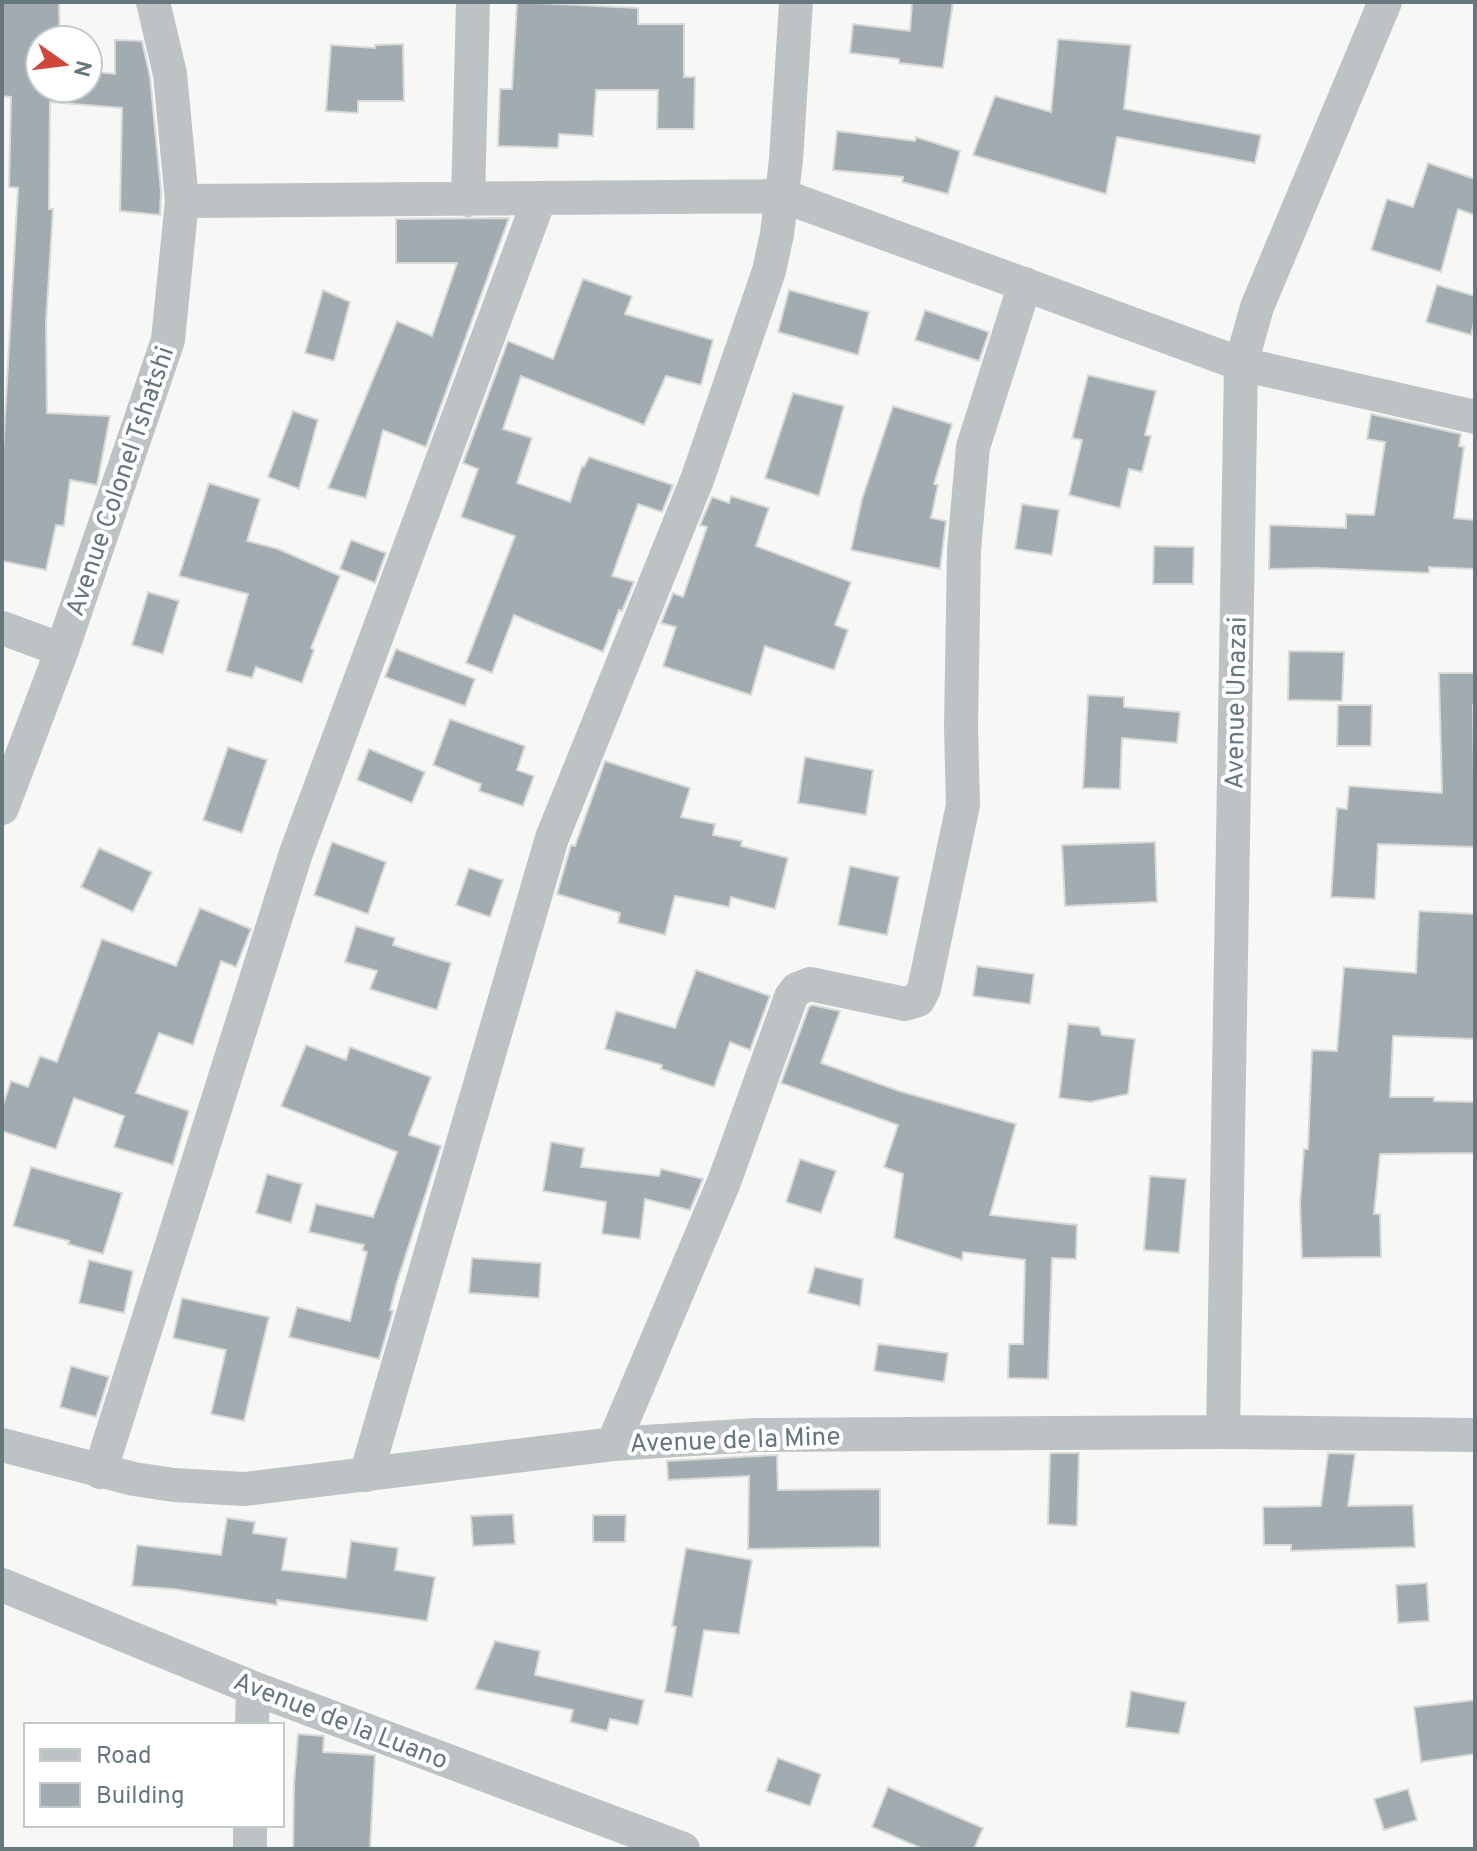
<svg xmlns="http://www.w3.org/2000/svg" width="1477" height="1851" viewBox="0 0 1477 1851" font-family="Overpass,sans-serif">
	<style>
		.building { fill: #a2acb0; stroke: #d9d9d7; stroke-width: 2 }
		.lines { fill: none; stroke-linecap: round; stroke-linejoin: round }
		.minor { stroke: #bdc2c4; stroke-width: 34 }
		.labels { text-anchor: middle; stroke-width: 8; stroke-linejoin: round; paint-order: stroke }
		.street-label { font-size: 26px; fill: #66777d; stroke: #fff }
	</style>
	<rect width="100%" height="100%" fill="#f7f7f5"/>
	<!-- building -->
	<path class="building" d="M2 2H59L60 40H40V88H88V71L115 74V40L142 41 150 77 161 191 160 215 120 211 122 108 50 102 49 209H53L46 323 47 413 110 416 97 485 70 480 64 526 56 525 46 570 2 561V470L18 188 9 187 11 97 2 96Z
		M517 2 638 8V24H684V77H695L694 129H657L658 90H596L593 136 559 134 558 148 498 146 500 89H512Z
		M912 2H953L943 68 899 63V59L850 53 853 24 910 31Z
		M1058 39 1131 45 1124 109 1261 135 1255 163 1117 137 1106 194 973 155 995 96 1051 112Z
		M403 44 404 101H358V113L326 111 331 45 375 48V45Z
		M837 131 915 141 916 137 960 151 948 194 902 182 903 177 833 170Z
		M1428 163 1475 179V215L1458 209 1441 272 1371 250 1387 199 1413 207Z
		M509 218 426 447 383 430 366 498 328 488 397 321 432 336 457 263H396V219Z
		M583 279 632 296 625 314 713 340 701 385 666 376 644 425 521 376 503 429 532 438 517 483 570 502 582 466 584 467 589 457 673 485 662 512 638 504 612 576 634 582 622 611 619 610 603 652 514 615 492 673 466 663 515 536 461 517 478 469 463 463 508 341 553 359Z
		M1437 285 1475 296V319L1471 335 1426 322Z
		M323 290 350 302 334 361 305 353Z
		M789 290 869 312 858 355 778 332Z
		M925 310 989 332 979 361 915 340Z
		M1088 375 1156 391 1145 435 1151 436 1142 472 1129 469 1120 508 1069 495 1082 440 1072 438Z
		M793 393 844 406 819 496 765 478Z
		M893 406 952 424 934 484 938 485 931 518 946 521 940 569 851 550 862 499Z
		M293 411 318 420 299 489 268 477Z
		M1371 414 1461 434 1459 446 1464 447 1454 518 1475 520V569L1429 567V573L1317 568 1269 569 1270 525 1346 528V514L1374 515 1385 442 1367 439Z
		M209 483 260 499 247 541 278 549 340 576 311 648 314 650 302 683 256 667 252 678 226 671 248 594 179 576Z
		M731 496 769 508 756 546 851 582 835 625 848 630 834 670 765 646 751 695 663 666 676 627 661 623 673 593 683 597 707 527 700 525 712 497 729 503Z
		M1022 504 1059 510 1052 555 1015 549Z
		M351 540 386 553 375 583 340 569Z
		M1154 546 1194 547 1193 584H1153Z
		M148 592 179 601 163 654 132 645Z
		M396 649 475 679 465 706 385 677Z
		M1289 651 1344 652 1342 701 1288 700Z
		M1439 673H1475V705H1473L1475 847 1378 844 1375 899 1331 897 1337 808 1347 809 1349 786 1442 793Z
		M1088 695 1124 697V707L1180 712 1177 743 1122 738 1120 789 1083 788Z
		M1338 705H1372L1371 746H1337Z
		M450 719 525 746 517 770 534 776 523 806 479 791 481 784 433 765Z
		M228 747 267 760 242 833 203 820Z
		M369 749 425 772 412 803 357 780Z
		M805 757 873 770 866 815 798 803Z
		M605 761 690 788 681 817 715 824 713 835 742 841 741 846 788 858 775 909 731 897 729 907 675 896 665 935 618 923 620 913 557 894 571 845 575 846Z
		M332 842 386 862 368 914 314 895Z
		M1155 842 1157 902 1065 906 1062 845Z
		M99 848 152 872 133 912 81 887Z
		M850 866 899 877 887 935 838 925Z
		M469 868 503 880 490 917 456 905Z
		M200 908 251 929 236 967 221 961 193 1045 159 1033 136 1093 189 1111 173 1165 114 1147 124 1116 74 1098 56 1149 2 1131V1108L11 1081 28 1087 40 1056 57 1062 102 939 176 966Z
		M1419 911 1475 914V1039L1393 1036 1390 1097H1434V1101L1475 1102V1153L1380 1154 1374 1214H1380L1381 1257 1302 1258 1300 1205 1304 1149H1308L1312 1050 1337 1051 1344 967 1416 973Z
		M356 926 395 938 393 945 451 963 437 1010 370 989 377 971 345 962Z
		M977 966 1034 974 1030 1004 973 996Z
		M696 970 770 996 750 1050 730 1042 714 1087 661 1069 662 1065 605 1049 616 1011 675 1028Z
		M812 1005 840 1011 821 1063 899 1091 1016 1124 990 1215 1077 1225 1076 1259 1052 1258 1048 1379 1008 1378 1009 1344H1023L1025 1260 963 1252 962 1260 894 1238 903 1174 884 1167 898 1125 781 1083 809 1007Z
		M1068 1024 1099 1027 1102 1035 1135 1039 1128 1094 1091 1102 1059 1098Z
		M306 1045 346 1060 350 1047 431 1077 409 1135 441 1146 397 1282 390 1310 393 1311 379 1359 289 1337 297 1307 350 1321 367 1252 362 1250 364 1245 309 1232 316 1204 373 1217 397 1152 281 1106Z
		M551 1142 584 1148 581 1167 659 1176 661 1169 703 1179 690 1210 645 1199 640 1239 602 1234 606 1202 543 1191Z
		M800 1159 836 1171 821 1213 786 1202Z
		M31 1167 122 1193 103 1254 68 1244 69 1241 13 1226Z
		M267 1174 302 1184 291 1223 256 1213Z
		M1150 1176 1186 1179 1179 1253 1144 1250Z
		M472 1258 541 1263 539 1298 469 1293Z
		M89 1260 133 1271 124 1313 79 1303Z
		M815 1267 863 1279 860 1306 808 1293Z
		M182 1298 269 1317 244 1421 211 1414 226 1350 173 1338Z
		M878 1344 948 1353 944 1382 874 1371Z
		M71 1366 109 1377 96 1417 60 1407Z
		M1050 1453H1079L1077 1526 1048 1524Z
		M1328 1453 1355 1454 1348 1506 1413 1505 1415 1547 1291 1551V1545H1264L1263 1507 1321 1506Z
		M777 1455 778 1490 880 1489V1547L748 1549 749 1476 668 1480 667 1461Z
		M513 1514 515 1544 473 1546 471 1516Z
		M593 1515H626L625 1542H593Z
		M227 1518 255 1522 253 1533 287 1538 282 1570 346 1578 351 1541 398 1548 395 1570 435 1577 427 1621 277 1600V1605L174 1589 132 1586 137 1545 221 1555Z
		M686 1548 752 1560 739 1634 704 1630 692 1697 665 1692 676 1627 672 1626Z
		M1427 1583 1429 1621 1398 1623 1396 1585Z
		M495 1641 540 1651 535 1675 644 1700 638 1725 610 1719 607 1731 570 1722 573 1710 475 1689Z
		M1131 1691 1186 1702 1179 1734 1126 1727Z
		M1475 1700V1754L1421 1762 1414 1707Z
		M298 1734 324 1736 323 1752 375 1755 370 1849H293L294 1784Z
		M778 1758 821 1774 810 1806 766 1791Z
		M888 1787 983 1828 974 1849H923L872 1827Z
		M1408 1789 1417 1820 1384 1830 1374 1799Z"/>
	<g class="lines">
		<!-- minor -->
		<path class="minor" d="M468 200 473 2
			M182 201 783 196 1241 364 1475 417
			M2 628 62 650
			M2 808 62 650 168 340 182 201 170 74 153 2
			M1223 1432 1241 364 1257 307 1385 2
			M613 1444 724 1182 791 997 797 989 810 984 905 1004 918 1000 924 989 963 805 961 726 964 550 973 447 1025 284
			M2 1445 134 1479 174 1485 244 1489 613 1444 756 1435 1223 1432 1475 1435
			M100 1472 296 853 539 200
			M366 1475 552 838 697 480 769 271 777 234 786 160 796 2
			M2 1585 253 1688 683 1849
			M252 1725 253 1688
			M250 1849V1825"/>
	</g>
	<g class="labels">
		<!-- street labels -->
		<g class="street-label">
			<text transform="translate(119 481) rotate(-71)" y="9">Avenue Colonel Tshatshi</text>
			<text transform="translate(1235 703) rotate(-89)" y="9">Avenue Unazai</text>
			<text transform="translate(735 1439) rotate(-2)" y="9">Avenue de la Mine</text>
			<text transform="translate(341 1720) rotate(21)" y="9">Avenue de la Luano</text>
		</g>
	</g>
	<!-- border -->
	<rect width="1477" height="1851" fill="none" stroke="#66777d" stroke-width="8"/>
	<!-- legend -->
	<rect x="24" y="1723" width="260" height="104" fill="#ffffff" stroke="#c2c9cb" stroke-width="2"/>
	<rect x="40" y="1749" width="40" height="12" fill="#bdc2c4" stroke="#c2c9cb" stroke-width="2"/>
	<text x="96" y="1763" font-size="24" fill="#66777d">Road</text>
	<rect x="40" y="1783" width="40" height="24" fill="#a2acb0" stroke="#c2c9cb" stroke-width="2"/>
	<text x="96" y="1803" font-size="24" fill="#66777d">Building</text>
	<!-- north arrow -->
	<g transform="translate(64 64) rotate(104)"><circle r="38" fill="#ffffff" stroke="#c2c9cb" stroke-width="2"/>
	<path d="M0-6L14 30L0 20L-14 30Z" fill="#d0463d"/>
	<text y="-12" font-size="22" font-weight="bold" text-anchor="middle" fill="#66777d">N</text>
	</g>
</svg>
